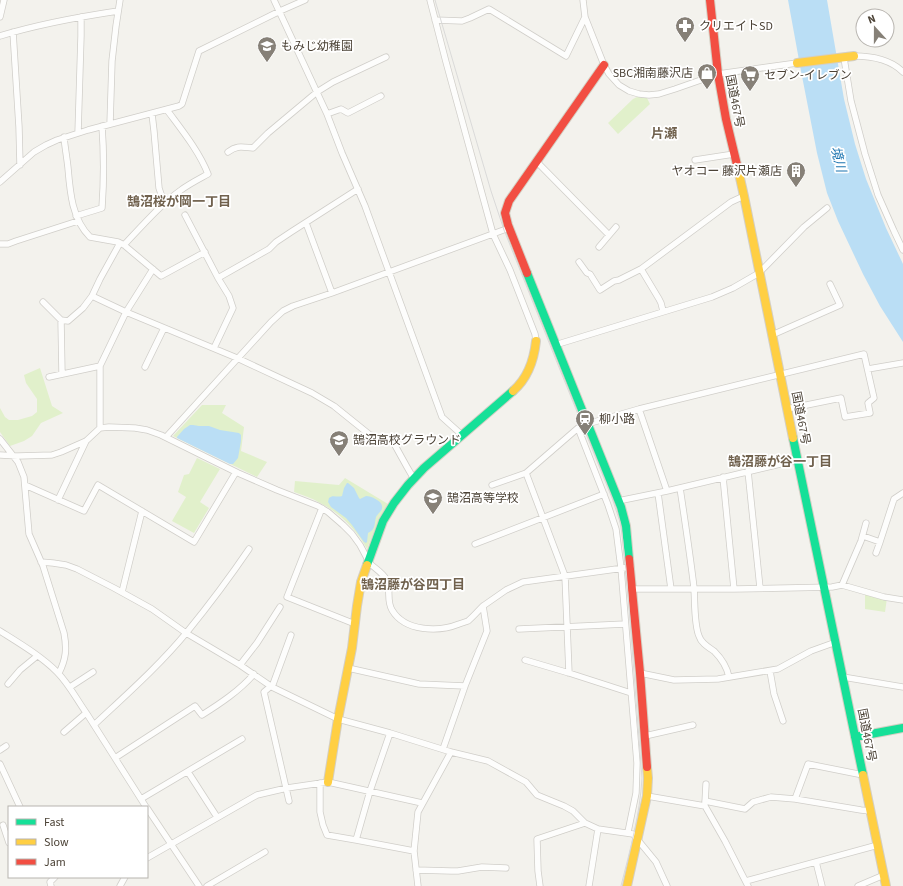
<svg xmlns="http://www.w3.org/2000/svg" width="903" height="886" viewBox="0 0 903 886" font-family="'Source Sans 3','Noto Sans JP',sans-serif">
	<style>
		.green { fill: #e1f0cb }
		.water { fill: #badef5 }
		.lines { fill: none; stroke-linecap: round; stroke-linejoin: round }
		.street-casing { stroke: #d0cec9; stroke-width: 7 }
		.fast-casing { stroke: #d4cfc3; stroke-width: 10 }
		.slow-casing { stroke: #d4cfc3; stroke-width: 10 }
		.jam-casing { stroke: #d4cfc3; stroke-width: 10 }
		.street { stroke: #fdfdfc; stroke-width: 5.5 }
		.fast { stroke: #16e098; stroke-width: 8 }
		.slow { stroke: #ffcf43; stroke-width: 8 }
		.jam { stroke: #f24e42; stroke-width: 8 }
		.tram { stroke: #dadad9; stroke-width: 1 }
		.labels { text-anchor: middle; stroke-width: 3.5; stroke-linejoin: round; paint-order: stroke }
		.poi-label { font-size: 12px; fill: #4c4337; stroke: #fff; text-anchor: start }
		.street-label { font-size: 12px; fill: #4c4337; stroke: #fff }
		.neighbourhood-label { font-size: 13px; font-weight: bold; fill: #70614d; stroke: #fff }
		.water-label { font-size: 13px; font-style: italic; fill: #2177b2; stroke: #fff }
	</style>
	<rect width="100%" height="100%" fill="#f3f2ed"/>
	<!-- green -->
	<path class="green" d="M637 97 647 98 650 104 618 134 608 123 633 99Z
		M40 368 52 406 63 413 41 423 32 436 24 441 10 446 0 432V408L5 417 9 420H18L32 416 37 412V399L26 383 24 375Z
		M202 405H226L222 413 244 427 241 451 267 462 257 477 173 436Z
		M197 458 220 469 200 502 209 508 194 533 172 521 186 497 178 492 184 475 189 474Z
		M345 478 388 504 379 518 367 549C356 529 340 513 320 503 312 498 302 495 294 492L295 481 339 485Z
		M865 592 887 598 885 612 865 609Z"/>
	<!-- water -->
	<path class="water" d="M788 0H827L844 99 855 144 866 179 886 228 903 264V342L880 306 863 274 838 221 827 193 817 153 801 71Z
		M190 425H193L199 426H209L220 430 239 433 241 435V441L238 458 233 464H230L177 438V437L184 429Z
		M347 483H348L354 488 359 498 360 499C362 498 364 497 366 496 371 496 382 501 382 506 383 511 378 513 376 517 374 525 376 529 368 533L367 542 366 543 364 542 352 525 346 518 331 507 328 502 329 498C333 494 337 498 342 496L344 488Z"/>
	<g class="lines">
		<!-- street casing -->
		<g class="street-casing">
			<path id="street" d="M274 0 327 114 342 153 365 206 442 417 462 435
				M430 0 446 62 493 234 510 270 535 334 536 341
				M583 0 585 17 604 65 609 74 619 85 629 91 639 94 649 95 659 94 675 89 718 74 797 63
				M0 17 4 0
				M435 20 462 21 470 18 489 9 566 56 585 17
				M13 32 19 127 20 165
				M0 36C39 24 78 17 118 11
				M854 56C871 56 890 59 903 72
				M844 58 851 101 865 154 878 195 894 231 903 250
				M152 114 154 131 159 188 161 194 166 202
				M327 114 341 109 348 113 381 96
				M110 124 112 61 116 26 120 0
				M78 133 81 36V17
				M64 137C65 148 67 158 68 168 70 192 72 219 90 237L118 242 124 245 161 276 205 252
				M228 152C237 145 242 147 253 148L268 133 317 92 333 82 386 57
				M695 160 734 154
				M537 162 609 235
				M0 182 34 152 46 145 57 140 88 130 179 106 182 104 199 51 280 11 305 0
				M185 215 218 278 269 249 276 242 291 232 358 189
				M76 216 102 208C104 180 104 153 102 126
				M306 223 332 293
				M0 244H8L16 241 78 221
				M124 245C142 226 160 205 181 190 189 184 199 179 208 174 199 151 181 129 167 110
				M599 247 616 227
				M579 262 587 273 590 274 600 290 614 281 619 280 641 269 731 202 744 196
				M641 269 659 299 661 303 663 311
				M92 296 126 312 237 358 312 393 334 406 370 435 379 437 389 438 392 440 407 467 414 479
				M43 302 61 320 68 321 83 308 92 296 100 279 120 243
				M61 320 62 374
				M772 335 840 305 830 284
				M555 345 712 297 733 288 759 273 804 227 827 208
				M214 348 233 308 229 296 218 278
				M145 367 164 328
				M868 369 903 363
				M49 377 100 366
				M639 409 667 491
				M100 428V366L126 312 153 269
				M578 428 608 505 616 529 621 568 637 763 636 793 628 832
				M166 437 271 322 283 311 293 306 332 293 509 228
				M0 439 18 462 24 477 29 534 43 566 64 633C67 649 66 659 59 673
				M0 455 18 456 52 455 61 452 86 441 100 428 109 427 135 428 147 430 161 435 238 473 277 490 318 506 328 512 343 525 352 534 360 545 368 560
				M748 471 760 588
				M723 477 734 589
				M25 485 84 511 98 485 194 542 236 472
				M492 485 526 473
				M680 488C685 521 690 554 694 588 695 602 694 624 699 636 701 643 708 647 714 651 721 658 727 667 729 677
				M658 493 671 589
				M58 500 86 441
				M618 501 667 491 797 460
				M322 508 287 597 355 624
				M863 536 880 542 894 499 903 493
				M475 544 604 494
				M876 553 880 542
				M41 562 53 563 66 565 77 569 114 588 152 609 186 633 240 665 272 687 338 719 390 733 451 752 488 761 526 782 537 795 564 806 573 811 585 823 598 829 633 834 656 862 667 886
				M368 562C374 568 386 574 388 584 390 593 387 602 392 610 405 632 439 632 459 624 462 623 465 622 468 621 473 617 478 611 483 606
				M842 585 861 541 866 523
				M633 589H734L832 587 842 585 884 597 903 600
				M122 592 142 511
				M519 629 625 624
				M0 631C19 643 41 656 57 672 69 684 77 700 87 714 107 745 126 776 146 807
				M525 660 569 673 631 693
				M240 665 257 643 280 607
				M348 668 419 684 465 686
				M770 671 774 694 783 721
				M569 673 565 576 526 473 578 428 587 424 639 409 864 354 874 398 868 403 870 413 845 417 841 398 787 409
				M640 673 674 680 718 679 778 669 811 651 836 642
				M843 677 903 687
				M8 684 20 670 37 656
				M271 686 264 692 289 801
				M70 687 93 672
				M272 687 291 635
				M94 725C126 695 159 666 187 632 209 605 230 577 249 549
				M64 732 86 713
				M645 736 693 725
				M443 749 465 686 487 631 483 606 506 590 523 582 631 567
				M0 750 6 746
				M115 758 195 706 202 715C221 703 239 691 254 674
				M0 764 20 807
				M188 772 217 817
				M320 783V812L323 825 327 835 356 840 414 851
				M647 796 705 806 725 841 748 886
				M141 799 242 739
				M795 799 808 764 863 775
				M705 801 745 809 753 802 771 797 795 799 861 810 870 811
				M705 803 706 784
				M147 808 199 886
				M3 825 9 843
				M356 840 370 791 390 733
				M147 858 257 795 287 788 328 782 422 803
				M816 862 822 886
				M416 870 451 871H458L482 867 506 868
				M746 881 878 845
				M51 886 50 882 55 877
				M120 886 125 877
				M207 886 265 852
				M418 886 414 851 418 812 451 752
				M540 886 538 871 537 839 585 823
				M589 886 598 829
				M858 886 884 875"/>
		</g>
		<!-- fast casing -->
		<g class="fast-casing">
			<path id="fast" d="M527 273 621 507 626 526 629 559
				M793 438 863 775
				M367 565 383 521 394 503 408 485 424 468 513 391
				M855 737 903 728"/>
		</g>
		<!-- slow casing -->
		<g class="slow-casing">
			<path id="slow" d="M797 63 854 56
				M738 169 744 196 793 438
				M513 391C528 378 534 360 536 341
				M863 775 886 886
				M328 782 338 719 352 648 357 606 361 582 367 565
				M627 886 647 796 648 778 647 767"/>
		</g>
		<!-- jam casing -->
		<g class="jam-casing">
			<path id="jam" d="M710 0 718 74 726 119 738 169
				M527 273 508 225 505 213 509 201 604 65
				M629 559 640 673 647 767"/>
		</g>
		<!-- street -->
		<use href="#street" class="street"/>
		<!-- fast -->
		<use href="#fast" class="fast"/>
		<!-- slow -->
		<use href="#slow" class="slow"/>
		<!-- jam -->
		<use href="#jam" class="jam"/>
		<!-- tram -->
		<path class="tram" d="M435 0 491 191 504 230 556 360 612 498 620 522 622 534 626 568 642 778C640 815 630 850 621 886"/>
	</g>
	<!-- icons -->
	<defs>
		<g id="pharmacy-pin" transform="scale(1)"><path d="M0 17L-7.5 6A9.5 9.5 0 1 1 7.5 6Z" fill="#868077" stroke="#fff"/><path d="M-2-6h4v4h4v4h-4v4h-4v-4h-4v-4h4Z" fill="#fff"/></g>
		<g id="school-pin" transform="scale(1)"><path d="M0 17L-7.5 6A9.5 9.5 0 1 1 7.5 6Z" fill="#868077" stroke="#fff"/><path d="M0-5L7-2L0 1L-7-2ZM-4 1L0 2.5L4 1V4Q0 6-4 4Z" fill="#fff"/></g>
		<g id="shop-pin" transform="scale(1)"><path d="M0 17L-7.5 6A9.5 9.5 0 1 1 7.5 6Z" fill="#868077" stroke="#fff"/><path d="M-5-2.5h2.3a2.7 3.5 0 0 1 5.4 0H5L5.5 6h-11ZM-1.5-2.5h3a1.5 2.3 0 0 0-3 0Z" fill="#fff"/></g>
		<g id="supermarket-pin" transform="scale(1)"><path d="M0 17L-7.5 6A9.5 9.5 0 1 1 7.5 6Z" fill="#868077" stroke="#fff"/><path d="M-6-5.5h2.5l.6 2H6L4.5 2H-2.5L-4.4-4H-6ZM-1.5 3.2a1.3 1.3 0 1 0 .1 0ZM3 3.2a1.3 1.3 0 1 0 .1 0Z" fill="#fff"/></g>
		<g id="building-pin" transform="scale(1)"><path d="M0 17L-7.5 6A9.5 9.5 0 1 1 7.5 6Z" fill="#868077" stroke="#fff"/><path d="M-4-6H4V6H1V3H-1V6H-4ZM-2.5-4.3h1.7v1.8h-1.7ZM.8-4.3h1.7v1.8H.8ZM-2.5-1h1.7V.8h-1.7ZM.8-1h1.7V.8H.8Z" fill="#fff"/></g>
		<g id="station-pin" transform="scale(1)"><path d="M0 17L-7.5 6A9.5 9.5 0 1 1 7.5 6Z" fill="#868077" stroke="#fff"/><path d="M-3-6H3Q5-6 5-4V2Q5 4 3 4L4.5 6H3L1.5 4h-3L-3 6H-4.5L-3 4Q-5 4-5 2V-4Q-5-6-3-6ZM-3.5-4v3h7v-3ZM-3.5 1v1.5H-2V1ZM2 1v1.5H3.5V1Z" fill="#fff"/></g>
	</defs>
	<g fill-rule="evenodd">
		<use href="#pharmacy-pin" x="685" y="26"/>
		<use href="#school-pin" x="267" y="46"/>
		<use href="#shop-pin" x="707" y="73"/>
		<use href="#supermarket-pin" x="750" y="75"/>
		<use href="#building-pin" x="796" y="171"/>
		<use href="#station-pin" x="585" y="419"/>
		<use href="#school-pin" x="339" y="440"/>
		<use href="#school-pin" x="433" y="498"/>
	</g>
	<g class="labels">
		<!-- poi labels -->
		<g class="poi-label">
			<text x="699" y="30">クリエイトSD</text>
			<text x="281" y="50">もみじ幼稚園</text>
			<text x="693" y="77" text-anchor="end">SBC湘南藤沢店</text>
			<text x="764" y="79">セブン-イレブン</text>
			<text x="782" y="175" text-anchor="end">ヤオコー 藤沢片瀬店</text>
			<text x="599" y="423">柳小路</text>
			<text x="353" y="444">鵠沼高校グラウンド</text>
			<text x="447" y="502">鵠沼高等学校</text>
		</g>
		<!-- street labels -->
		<g class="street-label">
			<text transform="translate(735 101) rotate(79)" y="4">国道467号</text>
			<text transform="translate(801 418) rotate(79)" y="4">国道467号</text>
			<text transform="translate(867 735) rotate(79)" y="4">国道467号</text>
		</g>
		<!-- neighbourhood labels -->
		<g class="neighbourhood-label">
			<text x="664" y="138">片瀬</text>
			<text x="179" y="206">鵠沼桜が岡一丁目</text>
			<text x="780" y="466">鵠沼藤が谷一丁目</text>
			<text x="413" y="589">鵠沼藤が谷四丁目</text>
		</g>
		<!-- water labels -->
		<g class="water-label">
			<text transform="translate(839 159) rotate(76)" y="5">境川</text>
		</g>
	</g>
	<!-- legend -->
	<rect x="8" y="806" width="140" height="72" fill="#ffffff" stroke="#b7b4af"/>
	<rect x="16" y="819" width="20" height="6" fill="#16e098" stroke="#b7b4af"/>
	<text x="44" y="826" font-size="12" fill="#4c4337">Fast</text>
	<rect x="16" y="839" width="20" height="6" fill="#ffcf43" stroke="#b7b4af"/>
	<text x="44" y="846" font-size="12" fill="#4c4337">Slow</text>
	<rect x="16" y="859" width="20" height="6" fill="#f24e42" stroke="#b7b4af"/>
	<text x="44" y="866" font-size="12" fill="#4c4337">Jam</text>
	<!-- north arrow -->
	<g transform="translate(875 28) rotate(339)"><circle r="19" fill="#ffffff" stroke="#b7b4af"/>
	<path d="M0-3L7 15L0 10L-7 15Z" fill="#868077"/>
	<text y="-6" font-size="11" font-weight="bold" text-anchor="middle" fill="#4c4337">N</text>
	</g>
</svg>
